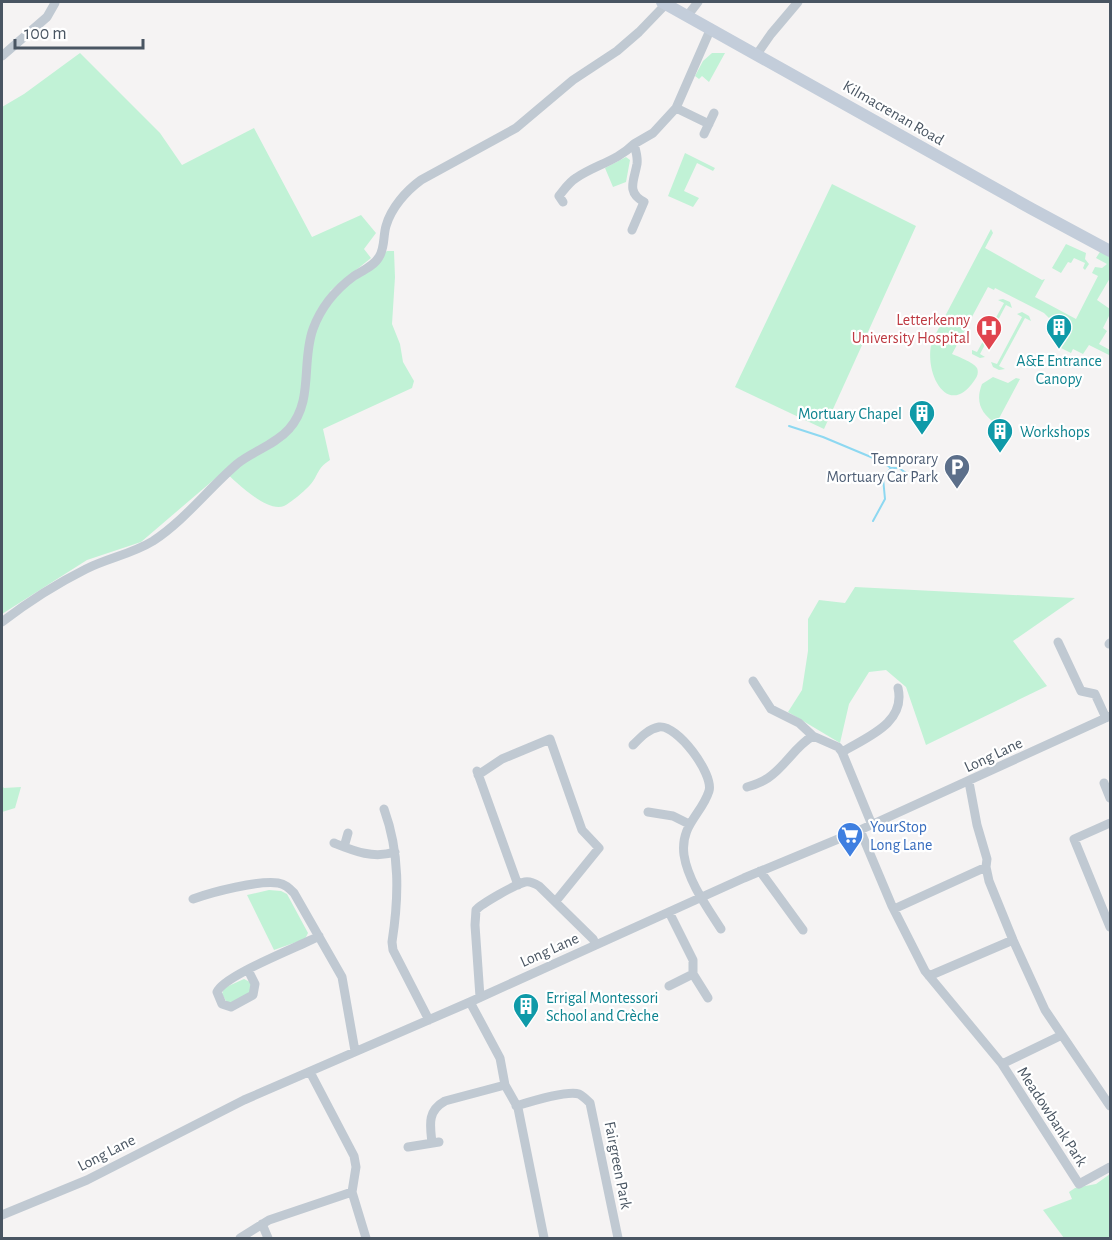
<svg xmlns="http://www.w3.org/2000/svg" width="1112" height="1240" viewBox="0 0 1112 1240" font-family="'Alegreya Sans',sans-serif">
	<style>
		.green { fill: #c1f2d6 }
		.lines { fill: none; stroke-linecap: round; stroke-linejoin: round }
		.stream { stroke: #8dd8f1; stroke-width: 2 }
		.street { stroke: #c0c9d2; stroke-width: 9 }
		.secondary { stroke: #c3cdda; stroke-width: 12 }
		.labels { text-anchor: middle; stroke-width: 4.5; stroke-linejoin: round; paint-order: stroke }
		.street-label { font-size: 16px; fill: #495562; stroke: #fff }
		.health-label { font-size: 16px; fill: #be3a42; stroke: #fff; text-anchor: end }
		.culture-label { font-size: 16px; fill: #0d838f; stroke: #fff; text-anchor: start }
		.service-label { font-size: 16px; fill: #4e5e75; stroke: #fff; text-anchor: end }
		.shop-label { font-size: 16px; fill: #366cbe; stroke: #fff; text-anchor: start }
	</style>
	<rect width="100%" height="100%" fill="#f5f3f3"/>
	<!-- green -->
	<path class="green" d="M80 53 160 133 182 165 254 128 312 237 361 215 376 233 364 249 371 258 330 291 334 296 387 251H394L395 277 392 324 400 344 403 362 414 381 412 388 323 429 330 460C316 469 319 475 310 485 306 490 289 504 284 506 267 513 236 482 224 471L141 542 87 560 2 614V107L24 94Z
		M712 53H725L709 82 702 76 699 79 695 76 703 61Z
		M685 153 715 168 713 171 697 163 684 191 699 198 693 207 668 196Z
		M626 157 630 160 626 182 613 187 605 168Z
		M832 184 916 226 824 429 735 387Z
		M991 229 993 233 985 248 1042 280 1045 279 1035 297 1076 319 1098 276 1092 273 1095 267 1102 268 1107 264 1096 258 1103 247 1110 251V278L1097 300 1110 309V314L1103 328 1107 331 1099 344 1110 350 1109 355 1089 345 1083 354 1073 349 1071 353 1057 346C1065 335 1064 325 1055 316L1049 318 1044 313 995 288 994 290 988 287 952 354C959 357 973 362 977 368 979 373 977 377 974 381 948 419 923 373 932 341Z
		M1066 244 1086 253 1085 259 1089 264 1085 270 1083 268 1085 263 1074 258 1071 263 1068 262 1061 273 1052 268Z
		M1003 299 1010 302 1012 308 1006 305 980 354 985 357 980 358 972 354V350L977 352 1004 303 998 300Z
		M1022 312 1029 316 1031 321 1025 318 999 366 1005 369 999 370 993 367 991 362 997 364 1022 317 1017 314Z
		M993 377 1008 383 1016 378 1020 379 996 424C981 413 975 402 982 384Z
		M855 587 1075 598 1013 641 1047 686 926 745 906 687 886 670 869 672 849 704 840 743 788 712 802 690 808 651V619L819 600 845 603Z
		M2 786 4 788 21 787 15 808 2 812Z
		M269 890 281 891 287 894 308 933 305 939 274 950 247 895Z
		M244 979 250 982 252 986 250 994 230 1003 226 1001 222 994 224 988Z
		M1110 1174V1238H1064L1043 1210 1072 1199 1069 1192 1075 1188 1096 1184Z"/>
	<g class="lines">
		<!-- stream -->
		<path class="stream" d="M789 426 823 437 878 460 891 468H899L913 478H932
			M873 521 885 499 883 478 890 469"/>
		<!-- street -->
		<path class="street" d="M688 15 698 2
			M757 54 771 34 798 2
			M2 56 47 17 55 3
			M676 108 709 124
			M704 134 714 113
			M563 202 559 196C564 190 569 182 576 178 595 165 617 161 634 144
			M632 230 644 202C626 192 634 181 637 164 638 157 636 151 634 144L653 133 676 108 711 28
			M2 622C28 602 56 584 86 569 108 558 132 554 153 541 185 520 208 489 237 464 253 451 275 445 289 429 314 401 301 362 313 329 321 307 335 290 354 276 362 271 374 266 379 257 385 248 383 236 386 226 391 208 406 191 421 180L516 128 573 80 617 51 639 32 666 4
			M1058 642 1081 691 1095 694 1106 718
			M1109 644 1110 643
			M753 681 771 709 799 723 813 736
			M633 745C640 738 648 729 659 727 677 724 714 774 709 791 702 814 680 825 684 855 688 881 707 907 721 929
			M842 752C867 737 906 723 898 688
			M477 771 518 885
			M478 775 502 759 550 739 582 830 599 848 556 901
			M969 782 977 825 987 859 986 867 989 881 1013 940 1045 1010 1110 1106
			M1104 783 1110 798
			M747 787C754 785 762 782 768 778 786 766 795 746 813 736L838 747 842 752 872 825
			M384 809C400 853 399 897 392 942L393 950 429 1020
			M648 812 673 816 689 824
			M1110 823 1074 839 1110 927
			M860 830 892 906 925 971 1002 1064 1079 1184 1110 1167
			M334 843C354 851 373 859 395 852
			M344 847 348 833
			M760 871 803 930
			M193 899C212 892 259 880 278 883 285 884 289 888 294 893L342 977 355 1051
			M894 909 986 867
			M669 912 693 960V974L708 998
			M248 970 255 984 253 995 231 1007 222 1004 217 992C224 975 299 947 319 936
			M929 976 1013 940
			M669 986 693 974
			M480 997 475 925 476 910C481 904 516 884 525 882 530 881 534 883 539 886L593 939 596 945
			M470 1002 500 1058 505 1085 518 1108 544 1238
			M1002 1064 1062 1035
			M310 1072 354 1156 356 1167 352 1192
			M516 1106C529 1102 567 1090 579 1094 583 1096 587 1100 590 1103L618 1238
			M432 1143C430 1125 427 1111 445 1101L505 1085
			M408 1147 439 1142
			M2 1215 87 1180 244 1100 470 1002 744 878 860 830 1110 716
			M262 1224 268 1238
			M240 1238 269 1220 352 1192 366 1238"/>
		<!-- secondary -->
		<path class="secondary" d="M662 2 1032 209 1110 251"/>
	</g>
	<!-- icons -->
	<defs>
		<g id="building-pin" transform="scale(1.35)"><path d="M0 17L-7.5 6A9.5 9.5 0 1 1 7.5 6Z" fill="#0f9aa8" stroke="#fff"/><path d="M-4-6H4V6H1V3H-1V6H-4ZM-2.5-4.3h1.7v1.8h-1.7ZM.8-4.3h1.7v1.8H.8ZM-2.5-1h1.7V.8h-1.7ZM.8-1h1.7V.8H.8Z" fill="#fff"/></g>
		<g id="hospital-pin" transform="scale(1.35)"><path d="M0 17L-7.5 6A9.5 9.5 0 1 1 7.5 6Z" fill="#e0444e" stroke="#fff"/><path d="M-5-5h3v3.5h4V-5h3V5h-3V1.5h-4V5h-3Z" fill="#fff"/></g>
		<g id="parking-pin" transform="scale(1.35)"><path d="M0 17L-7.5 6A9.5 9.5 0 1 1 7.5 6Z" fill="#5c6f8a" stroke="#fff"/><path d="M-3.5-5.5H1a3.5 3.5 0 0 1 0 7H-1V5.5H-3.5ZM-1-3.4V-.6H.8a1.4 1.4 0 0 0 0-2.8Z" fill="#fff"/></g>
		<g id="supermarket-pin" transform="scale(1.35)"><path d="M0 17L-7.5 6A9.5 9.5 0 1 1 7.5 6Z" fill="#3f7fe0" stroke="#fff"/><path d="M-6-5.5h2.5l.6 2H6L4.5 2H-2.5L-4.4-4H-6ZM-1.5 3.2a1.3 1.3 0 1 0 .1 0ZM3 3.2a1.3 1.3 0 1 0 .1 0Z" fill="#fff"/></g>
	</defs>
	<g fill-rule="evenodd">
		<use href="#building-pin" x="1059" y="327"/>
		<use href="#hospital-pin" x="989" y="328"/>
		<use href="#building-pin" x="922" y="413"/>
		<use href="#building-pin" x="1000" y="431"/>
		<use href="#parking-pin" x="957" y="467"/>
		<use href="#supermarket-pin" x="850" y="835"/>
		<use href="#building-pin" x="526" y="1006"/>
	</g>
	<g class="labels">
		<!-- street labels -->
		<g class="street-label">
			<text transform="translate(894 112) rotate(30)" y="6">Kilmacrenan Road</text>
			<text transform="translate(993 754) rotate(-25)" y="6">Long Lane</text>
			<text transform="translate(549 949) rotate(-24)" y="6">Long Lane</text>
			<text transform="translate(1053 1116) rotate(57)" y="6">Meadowbank Park</text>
			<text transform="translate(106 1152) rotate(-27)" y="6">Long Lane</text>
			<text transform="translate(619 1165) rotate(79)" y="6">Fairgreen Park</text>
		</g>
		<!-- health labels -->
		<g class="health-label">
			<text x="970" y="325">Letterkenny<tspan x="970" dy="18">University Hospital</tspan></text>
		</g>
		<!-- culture labels -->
		<g class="culture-label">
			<text x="1059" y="366" text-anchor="middle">A&amp;E Entrance<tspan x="1059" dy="18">Canopy</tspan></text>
			<text x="902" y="419" text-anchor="end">Mortuary Chapel</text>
			<text x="1020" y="437">Workshops</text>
			<text x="546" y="1003">Errigal Montessori<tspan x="546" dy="18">School and Crèche</tspan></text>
		</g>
		<!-- service labels -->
		<g class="service-label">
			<text x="938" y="464">Temporary<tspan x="938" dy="18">Mortuary Car Park</tspan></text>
		</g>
		<!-- shop labels -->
		<g class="shop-label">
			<text x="870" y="832">YourStop<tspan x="870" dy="18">Long Lane</tspan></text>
		</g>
	</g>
	<!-- border -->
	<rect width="1112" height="1240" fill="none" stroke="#495562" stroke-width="6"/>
	<!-- scale -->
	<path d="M15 39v9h128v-9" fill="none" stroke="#495562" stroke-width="3"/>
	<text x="24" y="39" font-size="18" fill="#495562" stroke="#ffffff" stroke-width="4.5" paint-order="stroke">100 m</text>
</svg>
